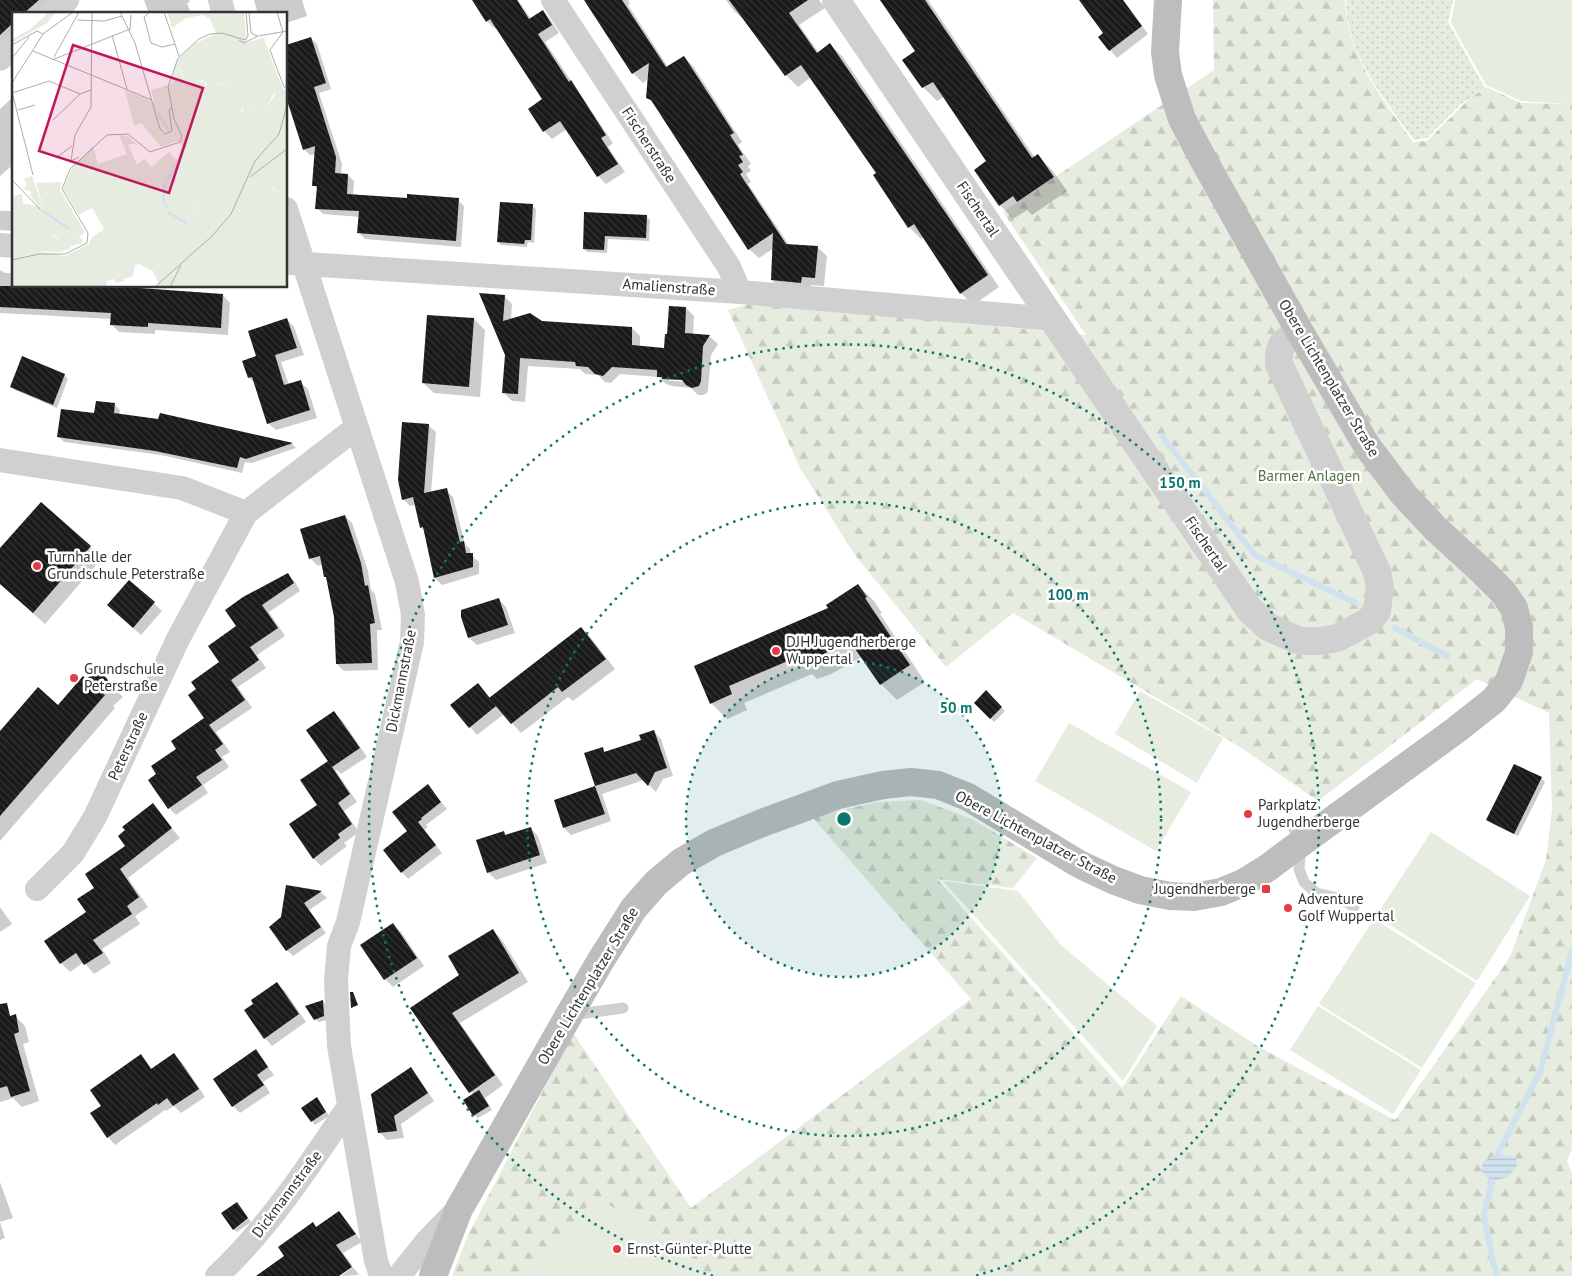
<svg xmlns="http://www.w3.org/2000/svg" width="1572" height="1276" viewBox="0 0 1572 1276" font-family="'PT Sans',sans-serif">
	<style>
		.green { fill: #e6ecdf }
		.forest { fill: url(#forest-firs) }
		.park { fill: url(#park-dots) }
		.water { fill: url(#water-rules) }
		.shadow { fill: #0003; fill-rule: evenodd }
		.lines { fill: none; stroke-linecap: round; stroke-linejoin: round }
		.stream { stroke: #cfe2ee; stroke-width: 6 }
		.building { fill: url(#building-back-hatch) }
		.service { stroke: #d0d0d0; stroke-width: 11 }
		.minor { stroke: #d0d0d0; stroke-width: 24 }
		.tertiary { stroke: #d0d0d0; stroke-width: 28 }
		.secondary { stroke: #bdbdbd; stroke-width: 28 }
		.ring { fill: none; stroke: #0f766e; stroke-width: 2.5; stroke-dasharray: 2.5 5 }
		.poi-dot { fill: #e63946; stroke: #fff; stroke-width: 2 }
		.labels { text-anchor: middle; stroke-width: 5; stroke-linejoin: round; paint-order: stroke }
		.street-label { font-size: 15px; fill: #333; stroke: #fff }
		.park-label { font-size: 15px; fill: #56703f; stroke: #fff }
		.poi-label { font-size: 15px; fill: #333; stroke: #fff; text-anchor: start }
		.inset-river { fill: none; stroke: #cfe2ee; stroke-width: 2.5 }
		.inset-road { fill: none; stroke: #adadad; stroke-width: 1 }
		.view { fill: #c2185b; fill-opacity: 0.15; stroke: #c2185b; stroke-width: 2.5 }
		.inset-edge { fill: none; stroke: #333; stroke-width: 2.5 }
		.centre { fill: #0f766e; stroke: #fff; stroke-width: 2.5 }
		.ring-label { font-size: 15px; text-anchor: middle; font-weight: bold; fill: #0f766e; stroke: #fff; stroke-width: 5; stroke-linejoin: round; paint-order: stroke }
	</style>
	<defs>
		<pattern id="forest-firs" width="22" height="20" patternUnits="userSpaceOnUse" patternTransform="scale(1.25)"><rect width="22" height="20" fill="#e6ecdf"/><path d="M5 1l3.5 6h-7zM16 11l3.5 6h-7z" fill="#c6cbc0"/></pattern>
		<pattern id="park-dots" width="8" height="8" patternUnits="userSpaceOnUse" patternTransform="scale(1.25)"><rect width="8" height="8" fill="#e6ecdf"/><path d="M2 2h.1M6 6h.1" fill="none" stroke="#c6cbc0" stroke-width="1.8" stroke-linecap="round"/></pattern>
		<pattern id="water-rules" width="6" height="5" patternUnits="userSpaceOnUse" patternTransform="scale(1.25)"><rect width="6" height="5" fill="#cfe2ee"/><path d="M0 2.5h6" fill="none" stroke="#b2c2cd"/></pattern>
		<pattern id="building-back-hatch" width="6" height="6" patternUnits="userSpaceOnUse" patternTransform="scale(1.25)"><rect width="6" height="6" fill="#1a1a1a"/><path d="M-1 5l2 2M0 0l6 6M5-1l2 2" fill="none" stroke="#333"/></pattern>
	</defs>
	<rect width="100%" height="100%" fill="#fff"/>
	<!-- green -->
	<path class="green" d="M1455 0H1572V101L1567 104 1521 101 1486 85 1451 23Z
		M1140 691 1223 738 1197 783 1115 734Z
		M1069 723 1191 792 1156 851 1035 781Z
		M1431 832 1530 896 1477 981 1376 916Z
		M943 881 1018 891 1061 945 1157 1026 1123 1081Z
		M1374 919 1476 983 1422 1068 1319 1004Z
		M1318 1006 1421 1070 1393 1114 1290 1050Z
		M595 1196 697 1261 693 1276H532Z"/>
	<!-- forest -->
	<path class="forest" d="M1213 0H1345C1346 55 1383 99 1413 142L1427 141 1469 99 1486 87 1521 103 1567 104 1572 101V1149L1567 1161 1572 1173V1276H693L697 1261 595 1196 532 1276H452L468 1235 573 1033 691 1208 971 999 812 817 877 802 921 800 972 819 1037 858 1013 888 937 879 1122 1088 1181 996 1259 1047 1395 1120 1510 957 1546 860 1552 810 1549 713 1477 679 1318 801 1240 747 1013 613 946 667 855 555 800 468 728 310 753 303 1086 335 1003 212 1214 70Z"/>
	<!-- park -->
	<path class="park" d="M1346 0H1453L1448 22 1485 88 1461 104 1427 138 1414 140C1385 99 1345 53 1346 0Z"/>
	<!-- water -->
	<path class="water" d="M1498 1153 1515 1157 1517 1166 1507 1177 1492 1182 1481 1170 1483 1162Z"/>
	<!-- shadow -->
	<path class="shadow" d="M0 0H68L53 14H14V48L0 60Z
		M144 0H189L190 2 187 3 191 14H149Z
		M254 0H302L307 16 286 23V14H258Z
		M473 0H518L531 19 543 11 550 19 559 33 545 42 613 143 608 147 625 172 606 184 598 176 567 129 552 139 544 131 530 109 544 100 497 28 495 29 487 21Z
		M585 0H628L630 4 628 5 668 67 684 57 693 66 742 142 738 145 751 164 748 166 751 171 746 174 751 182 748 184 789 245 817 247 827 256 824 286 811 285 810 291 781 289 772 280 774 248 759 258 749 249 656 106 647 97 649 78 643 83 633 73Z
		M726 0H819L825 8 799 25 819 53 830 45 842 56 999 287 973 305 961 293 924 237 921 239 909 227 878 174 811 77 798 87 786 75 747 22 734 11Z
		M882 0H928L1035 158 1038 156 1052 170 1067 191 1032 215 1027 210 1013 219 1000 205 988 162 944 97 937 101 923 87 917 51Z
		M1080 0H1123L1148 34 1117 58 1110 50 1105 34Z
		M311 38 317 44 331 89 319 93 342 164 341 175H348L354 181 353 196 408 199 458 200 464 206 461 247 365 239 359 233 360 217 323 214 317 208 318 190 314 185 316 154 310 155 304 149Z
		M14 96V164L0 176V109Z
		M532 206 536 209 534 243 528 242 527 247 501 245 498 242Z
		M0 211H14V231L0 230Z
		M585 213 646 216 650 220 649 241 608 239 607 253 587 252 584 249Z
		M0 270 5 273H14V286L223 295 230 303 228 335 155 330V334L119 332 111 324 112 319 0 313Z
		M481 294 504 296 512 304 511 320 632 328 640 336V347L665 350 686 308 694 316 693 335 710 337 718 344 711 355 708 390 707 393 703 395H698L691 388 672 386 666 384 659 377 620 374 611 383 605 382 598 375 585 374 580 369 528 366 525 402 512 401 504 393 506 354ZM665 378 689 379V382L665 380Z
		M287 319 294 327 304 355 281 362 289 385 300 382 308 389 317 418 276 430 268 423 256 385 249 377Z
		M474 319 485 330 480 397 434 393 423 383Z
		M64 375 68 379 57 408 15 390 11 387Z
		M115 405 120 410 119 415 159 421 161 415 292 444 296 448 252 463 245 462 242 473 161 455 64 442 59 437Z
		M428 425 436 432 431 493 446 490 453 497 465 544 470 549 471 555 479 562V574L442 585 435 578 426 532 421 527 416 505 410 506 403 499Z
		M345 516 352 523 368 571 371 590 375 594 382 630H377L378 670 344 671 337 664 335 616 327 579 325 576 323 564 318 566 310 558Z
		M90 547 102 558 45 624 0 584V550Z
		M288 575 295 582 300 591 269 612 285 636 257 655 266 668 238 687 252 708 216 732 230 752 222 757 229 767 203 785 208 793 176 815 169 808 158 775 178 749 206 718 198 690 221 663 238 627Z
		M130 581 162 611 141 635 116 613Z
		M858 585 874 601 882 613 880 614 925 682 897 700 881 684 862 657 831 674 817 679 812 674 744 703 747 710 727 719 711 703 696 666 830 608Z
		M498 599 506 607 515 633 477 645 469 638Z
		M581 628 591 638 615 669 573 701 568 697 521 733 504 714 477 735 470 727 478 685 490 698Z
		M98 670 123 697 113 706 115 708 0 841V733L58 706Z
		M986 692 1005 711 994 722 975 703Z
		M334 713 342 720 367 757 341 774 337 770 336 771 357 802 344 811 359 832 344 843 347 846 321 866 313 858 318 806 329 761Z
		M654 732 661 739 673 776 663 779 656 792 644 780 602 794 611 821 571 835 564 828 555 801 596 787 586 754 602 749 607 753 642 741Z
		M1514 765 1541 778 1545 782 1518 836 1491 823 1488 820Z
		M428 786 447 809 426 825 428 827 424 830 442 853 408 879 402 872 408 831Z
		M152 805 180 838 128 878 148 907 135 916 140 924 102 949 111 963 94 974 84 962 70 972 61 963 88 912 96 888 127 846Z
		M530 828 538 836 547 863 496 880 488 872 504 832 507 836Z
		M287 887 322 893 327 898 309 910 326 933 293 956 287 950 282 918Z
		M0 907 12 924 0 932Z
		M393 925 401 932 424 966 393 987 385 979 362 946Z
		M493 931 502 940 528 982 460 1023 503 1085 485 1098 492 1110 478 1118 474 1115 473 1095 412 1009 461 975Z
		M277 984 285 991 306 1022 272 1046 265 1038 255 1004Z
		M323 1002 326 1005 327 1020 319 1022 315 1019Z
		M15 1016 25 1026 29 1042 23 1044 39 1101 22 1107 13 1098 0 1102V1019Z
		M256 1051 274 1075 263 1082 270 1093 240 1113 233 1106 214 1079Z
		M141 1055 152 1069 174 1055 182 1062 205 1097 181 1113 174 1106 166 1111 165 1110 115 1145 108 1137 103 1106Z
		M411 1069 418 1077 434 1101 401 1124 404 1138 387 1140 379 1132Z
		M320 1102 329 1116 315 1125 312 1121Z
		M0 1182 13 1218 0 1222 5 1238 0 1240Z
		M240 1207 251 1222 237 1232 233 1229Z
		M339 1212 362 1242 343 1253 352 1265 337 1276H258L286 1256 317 1228Z
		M353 1267 359 1275 341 1276Z"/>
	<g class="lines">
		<!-- stream -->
		<path class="stream" d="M1162 436 1255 555 1356 603
			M1395 628 1447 656
			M1498 1153 1540 1072 1572 951
			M1492 1182 1484 1215 1493 1263 1498 1276"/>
	</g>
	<!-- building -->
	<path class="building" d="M0 0H39L23 14H14V22L0 35Z
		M472 0H517L529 19 543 10 552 25 538 34 569 82 571 80 606 135 601 138 618 164 597 177 560 121 543 132 528 109 542 99 490 19 486 22Z
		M584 0H622L666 67 684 56 734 133 730 135 743 155 739 156 743 162 738 165 743 172 740 174 786 244 818 246 815 278 802 277 801 283 771 280 773 233 748 250 651 100 646 98 649 63 632 74Z
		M729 0H808L789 13 817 53 830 43 988 275 960 294 914 224 908 228 873 175 876 173 801 65 785 76Z
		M880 0H925L1032 158 1038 154 1054 177 1017 202 1013 196 999 206 974 170 986 161 933 82 922 88 902 60 915 51Z
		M1079 0H1123L1142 26 1109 51 1098 37 1103 33Z
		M311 37 326 83 314 87 336 157 335 173 348 174 347 194 407 198V194L459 198 456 241 357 233 359 211 315 209 317 186H312L315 146 303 150 286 97V45Z
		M500 202 533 204 531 240H525L524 244 497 242Z
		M584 212 647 215 646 238 605 236 604 250 583 249Z
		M0 286H112L223 294 221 328 148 323V327L110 325 111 313 0 307Z
		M479 293 505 295 503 321 530 313 542 321 632 327V345L664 348 665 334H667L669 306 686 307 685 333 710 335 703 346 701 381 699 386 692 388 686 385 682 380 662 379V377H657V370L612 367 603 376 595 374 588 367 576 366 575 362 520 358 518 394 502 393 505 355Z
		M427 315 474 318 469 387 422 383Z
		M287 318 297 348 275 355 284 385 301 380 310 410 267 424 252 377 248 378 242 361 256 356 248 331Z
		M22 356 65 374 53 405 10 387Z
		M96 401 115 403 114 413 158 419 160 413 293 443 246 459 240 457 237 468 155 451 57 437 61 409 94 413Z
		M402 422 429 424 424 493 447 488 460 542 464 541 466 553H473V567L434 578 423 527 420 528 413 497 402 500 398 480Z
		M41 502 91 546 33 613 0 584V548Z
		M345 515 361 563 365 586 368 585 375 623 370 624 372 663 336 664 334 617 326 577H324L320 556 309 559 300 529Z
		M288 573 294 583 262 605 278 628 250 647 259 660 231 680 245 700 209 725 223 744 215 750 222 760 196 777 202 785 168 809 148 780 156 774 151 766 176 749 171 741 204 718 188 695 196 689 191 682 219 662 208 646 236 626 225 610 243 597Z
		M129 580 155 602 133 628 107 605Z
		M858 584 867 597 865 598 910 665 880 685 849 640 815 659 800 664 797 657 729 686 732 694 710 704 694 666 828 608 826 605Z
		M499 598 508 625 468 638 461 617V610Z
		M581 627 606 659 562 692 558 687 511 724 489 698Z
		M98 668 112 685 103 694 105 695 0 816V731L38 687 58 705 83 676 86 679Z
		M478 683 496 706 469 728 450 705Z
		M986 690 1002 707 990 719 974 703Z
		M334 711 360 748 332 767 306 730Z
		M654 730 667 768 655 772 648 786 636 773 595 786 605 814 563 828 554 800 595 786 584 753 603 747 604 752 641 740 639 735Z
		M328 761 350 794 338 803 352 824 338 834 340 838 313 859 289 824 317 805 300 780Z
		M1514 764 1542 777 1514 834 1486 820Z
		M428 784 441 802 421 818 422 819 418 822 436 845 401 873 383 850 407 831 392 812Z
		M153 803 172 828 120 869 139 897 127 906 132 914 93 940 103 953 84 965 76 953 60 964 44 941 86 912 77 899 94 888 85 874 125 846 118 836 125 830 122 827Z
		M531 827 540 855 487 873 476 840 504 831 505 835Z
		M286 885 322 891 304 903 321 927 286 951 269 927 281 917Z
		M393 923 417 958 384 980 360 945Z
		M493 929 519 973 452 1013 495 1075 469 1093 410 1008 459 975 448 956Z
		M277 982 299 1014 264 1039 244 1010 253 1004 251 1000Z
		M350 992H353L358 1005 351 1008Z
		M323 1000 324 1016 314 1020 305 1006Z
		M7 1003 10 1016 16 1014 19 1032 14 1034 30 1091 11 1097 7 1086 0 1088V1004Z
		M256 1049 268 1067 257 1075 264 1085 232 1107 213 1079Z
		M174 1053 199 1089 173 1106 167 1098 158 1105 157 1103 107 1138 90 1113 101 1106 90 1090 141 1054 151 1069Z
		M411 1067 428 1093 394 1116 397 1131 378 1133 371 1094Z
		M479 1090 489 1106 473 1116 463 1100Z
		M317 1097 326 1112 311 1122 301 1108Z
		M237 1202 248 1218 233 1230 221 1213Z
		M339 1211 356 1234 336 1245 352 1267 339 1276H256L284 1256 278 1247 313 1222 316 1227Z"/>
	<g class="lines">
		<!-- service -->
		<path class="service" d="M1291 823 1301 843 1299 869 1304 882 1316 893 1342 899 1354 907
			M571 1015 623 1008"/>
		<!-- minor -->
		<path class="minor" d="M220 0 224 14
			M553 0 729 267 740 292
			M52 14 67 0
			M0 59 14 47
			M286 209 407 582 413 615 412 642 348 922 339 946 336 981 339 1046 376 1261 381 1275 383 1276
			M0 245 14 246
			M290 263 740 292 1052 319
			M0 460 182 488 246 513 357 427
			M37 889 73 853 95 817 178 639 246 513
			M217 1276C270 1226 309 1166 349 1106
			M399 1276 427 1241 457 1210"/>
		<!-- tertiary -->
		<path class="tertiary" d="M836 0 1249 609 1268 627 1300 641H1320L1337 638 1369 621 1377 611 1380 587 1377 572 1279 364C1278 343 1284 341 1300 332"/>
		<!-- secondary -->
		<path class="secondary" d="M433 1276 459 1209 569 1015 601 960 634 908 656 883 681 862 714 843 762 823 838 795 883 785 911 782 938 785 968 797 1079 864 1113 880 1140 890 1170 896 1194 897 1221 892 1243 883 1266 869 1301 843 1456 730 1494 700 1509 681 1519 652V627L1514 608 1503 592 1484 573 1436 529 1404 495 1367 446 1300 332 1203 159 1182 119 1168 75 1165 52 1168 0"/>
	</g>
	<!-- distance rings -->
	<circle cx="844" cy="819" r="158" fill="#0f766e" fill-opacity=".12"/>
	<g class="ring">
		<circle cx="844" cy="819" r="158"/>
		<circle cx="844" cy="819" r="317"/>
		<path d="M713 1276A475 475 0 1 1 975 1276"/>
	</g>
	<!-- markers -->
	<g class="poi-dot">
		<circle cx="37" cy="566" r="5"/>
		<circle cx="776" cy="651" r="5"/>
		<circle cx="74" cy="678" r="5"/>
		<circle cx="1248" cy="814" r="5"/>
		<rect x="1261" y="884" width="10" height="10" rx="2.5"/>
		<circle cx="1288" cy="908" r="5"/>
		<circle cx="617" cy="1249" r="5"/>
	</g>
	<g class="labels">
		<!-- street labels -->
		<g class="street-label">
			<text transform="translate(649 145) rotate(57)" y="5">Fischerstraße</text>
			<text transform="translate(978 209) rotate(56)" y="5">Fischertal</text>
			<text transform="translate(669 287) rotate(4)" y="5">Amalienstraße</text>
			<text transform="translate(1329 378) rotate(59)" y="5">Obere Lichtenplatzer Straße</text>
			<text transform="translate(1206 544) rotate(56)" y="5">Fischertal</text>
			<text transform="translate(401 681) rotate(-79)" y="5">Dickmannstraße</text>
			<text transform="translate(128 746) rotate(-65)" y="5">Peterstraße</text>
			<text transform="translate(1036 837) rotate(28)" y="5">Obere Lichtenplatzer Straße</text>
			<text transform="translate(588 986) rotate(-59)" y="5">Obere Lichtenplatzer Straße</text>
			<text transform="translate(287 1194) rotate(-53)" y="5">Dickmannstraße</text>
		</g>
		<!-- park labels -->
		<g class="park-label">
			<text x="1309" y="481">Barmer Anlagen</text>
		</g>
		<!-- poi labels -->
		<g class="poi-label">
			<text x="47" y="562">Turnhalle der<tspan x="47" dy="17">Grundschule Peterstraße</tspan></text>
			<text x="786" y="647">DJH Jugendherberge<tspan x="786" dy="17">Wuppertal</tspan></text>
			<text x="84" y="674">Grundschule<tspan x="84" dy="17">Peterstraße</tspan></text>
			<text x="1258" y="810">Parkplatz<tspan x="1258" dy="17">Jugendherberge</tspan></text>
			<text x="1256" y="894" text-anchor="end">Jugendherberge</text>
			<text x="1298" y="904">Adventure<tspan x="1298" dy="17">Golf Wuppertal</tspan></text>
			<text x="627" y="1254">Ernst-Günter-Plutte</text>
		</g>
	</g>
	<!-- overview -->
	<g transform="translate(12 12)">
		<rect width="275" height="275" fill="#fff"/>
		<path d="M181 76a7 7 0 1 1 14 0a7 7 0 1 1-14 0ZM157 140 164 148 147 163 140 155ZM78 148 85 156 76 164 60 160ZM49 170 48 178 73 220 67 225 33 201 24 171ZM10 182 11 192 22 193V220L40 221 47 230H43L60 236 48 240 25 239 0 246V184Z" fill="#e6ecdf"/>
		<path d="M32 0H44L35 11 0 31V27L17 18 34 3ZM260 49 272 79 275 76V187L255 171 242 178 237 171 226 194 239 230 275 209V275H145L146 270 141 259 127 252 123 253 121 264 112 267V269L104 271 102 267 94 269 95 274 89 275H0V246L25 239 53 244 77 232 80 225 92 217 80 196 67 203 51 177 60 156 81 134 86 152 115 142 107 123 116 124 124 132H116L125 153 132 147 147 163 166 146 170 134 165 129 149 135 129 111 122 114 113 78 142 90 139 78 160 72 163 55 167 56 173 68 174 83 182 80 191 83 196 69 222 75 230 91 229 99 232 101 240 92 248 104 263 83 256 50ZM78 148 85 156 76 164 61 160ZM170 166 169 171 180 186 187 205 183 209 163 197ZM20 164 33 201 70 227V231L54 236 43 230 47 229 42 222 22 220 20 193 27 195 18 183 20 180 12 177 15 172 12 167Z" fill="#e6ecdf" fill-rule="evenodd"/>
		<path d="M257 167 260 176 275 187V209L239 230 226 194 235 173 239 172 242 178Z" fill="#e6ecdf"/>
		<path d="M155 0H232L235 31 251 25 260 48 256 50 263 79 250 103 246 104 239 92 232 102 222 75 208 71H194L190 68 182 72V80L174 83 173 68 168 56 163 55 166 47 181 33 204 21 198 7 191 3 174 6 160 16ZM164 166H170L169 171 176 176 187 205H190L187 213 163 197 160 171Z" fill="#e6ecdf"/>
		<path class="inset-river" d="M146 101 157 119M154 169 167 151 174 131M153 171 151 188 155 196M30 198 57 217M156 200 174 211"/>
		<path class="inset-road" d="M108 0 123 31 148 117 153 122 160 119 157 98 160 96M138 0 132 5 139 31 150 35 163 32M152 0 167 44M237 0 239 21 245 24M265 0 271 20M65 8 92 9 110 4M118 18 119 3M271 20 258 38 272 75H275M100 23 115 77M227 28 232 31 246 24 275 19M0 33 25 19 31 22M21 39 140 88M42 45 67 0M0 46 17 25M40 48 118 17M0 71 31 22 61 0M0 80 21 163M0 81 37 69 68 82 79 78M6 98 23 93M41 108 68 82M45 145 60 134M67 145 59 149 63 123 79 95 80 0M238 165 275 137M0 168 28 197M0 248 27 242H53L75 231 76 221 50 177 58 157 95 123 116 122 138 140 168 130 170 124 162 107 156 75 166 46 187 27 198 22 210 21 233 28 236 24 234 0M143 275 200 224 219 202 243 149 267 122 275 94M158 275 169 253"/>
		<path class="view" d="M61 33 191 76 157 181 27 139Z"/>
		<rect width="275" height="275" class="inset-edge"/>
	</g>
	<circle cx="844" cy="819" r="8" class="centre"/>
	<g class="ring-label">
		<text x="1180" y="488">150 m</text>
		<text x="1068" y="600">100 m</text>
		<text x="956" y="713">50 m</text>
	</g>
</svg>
